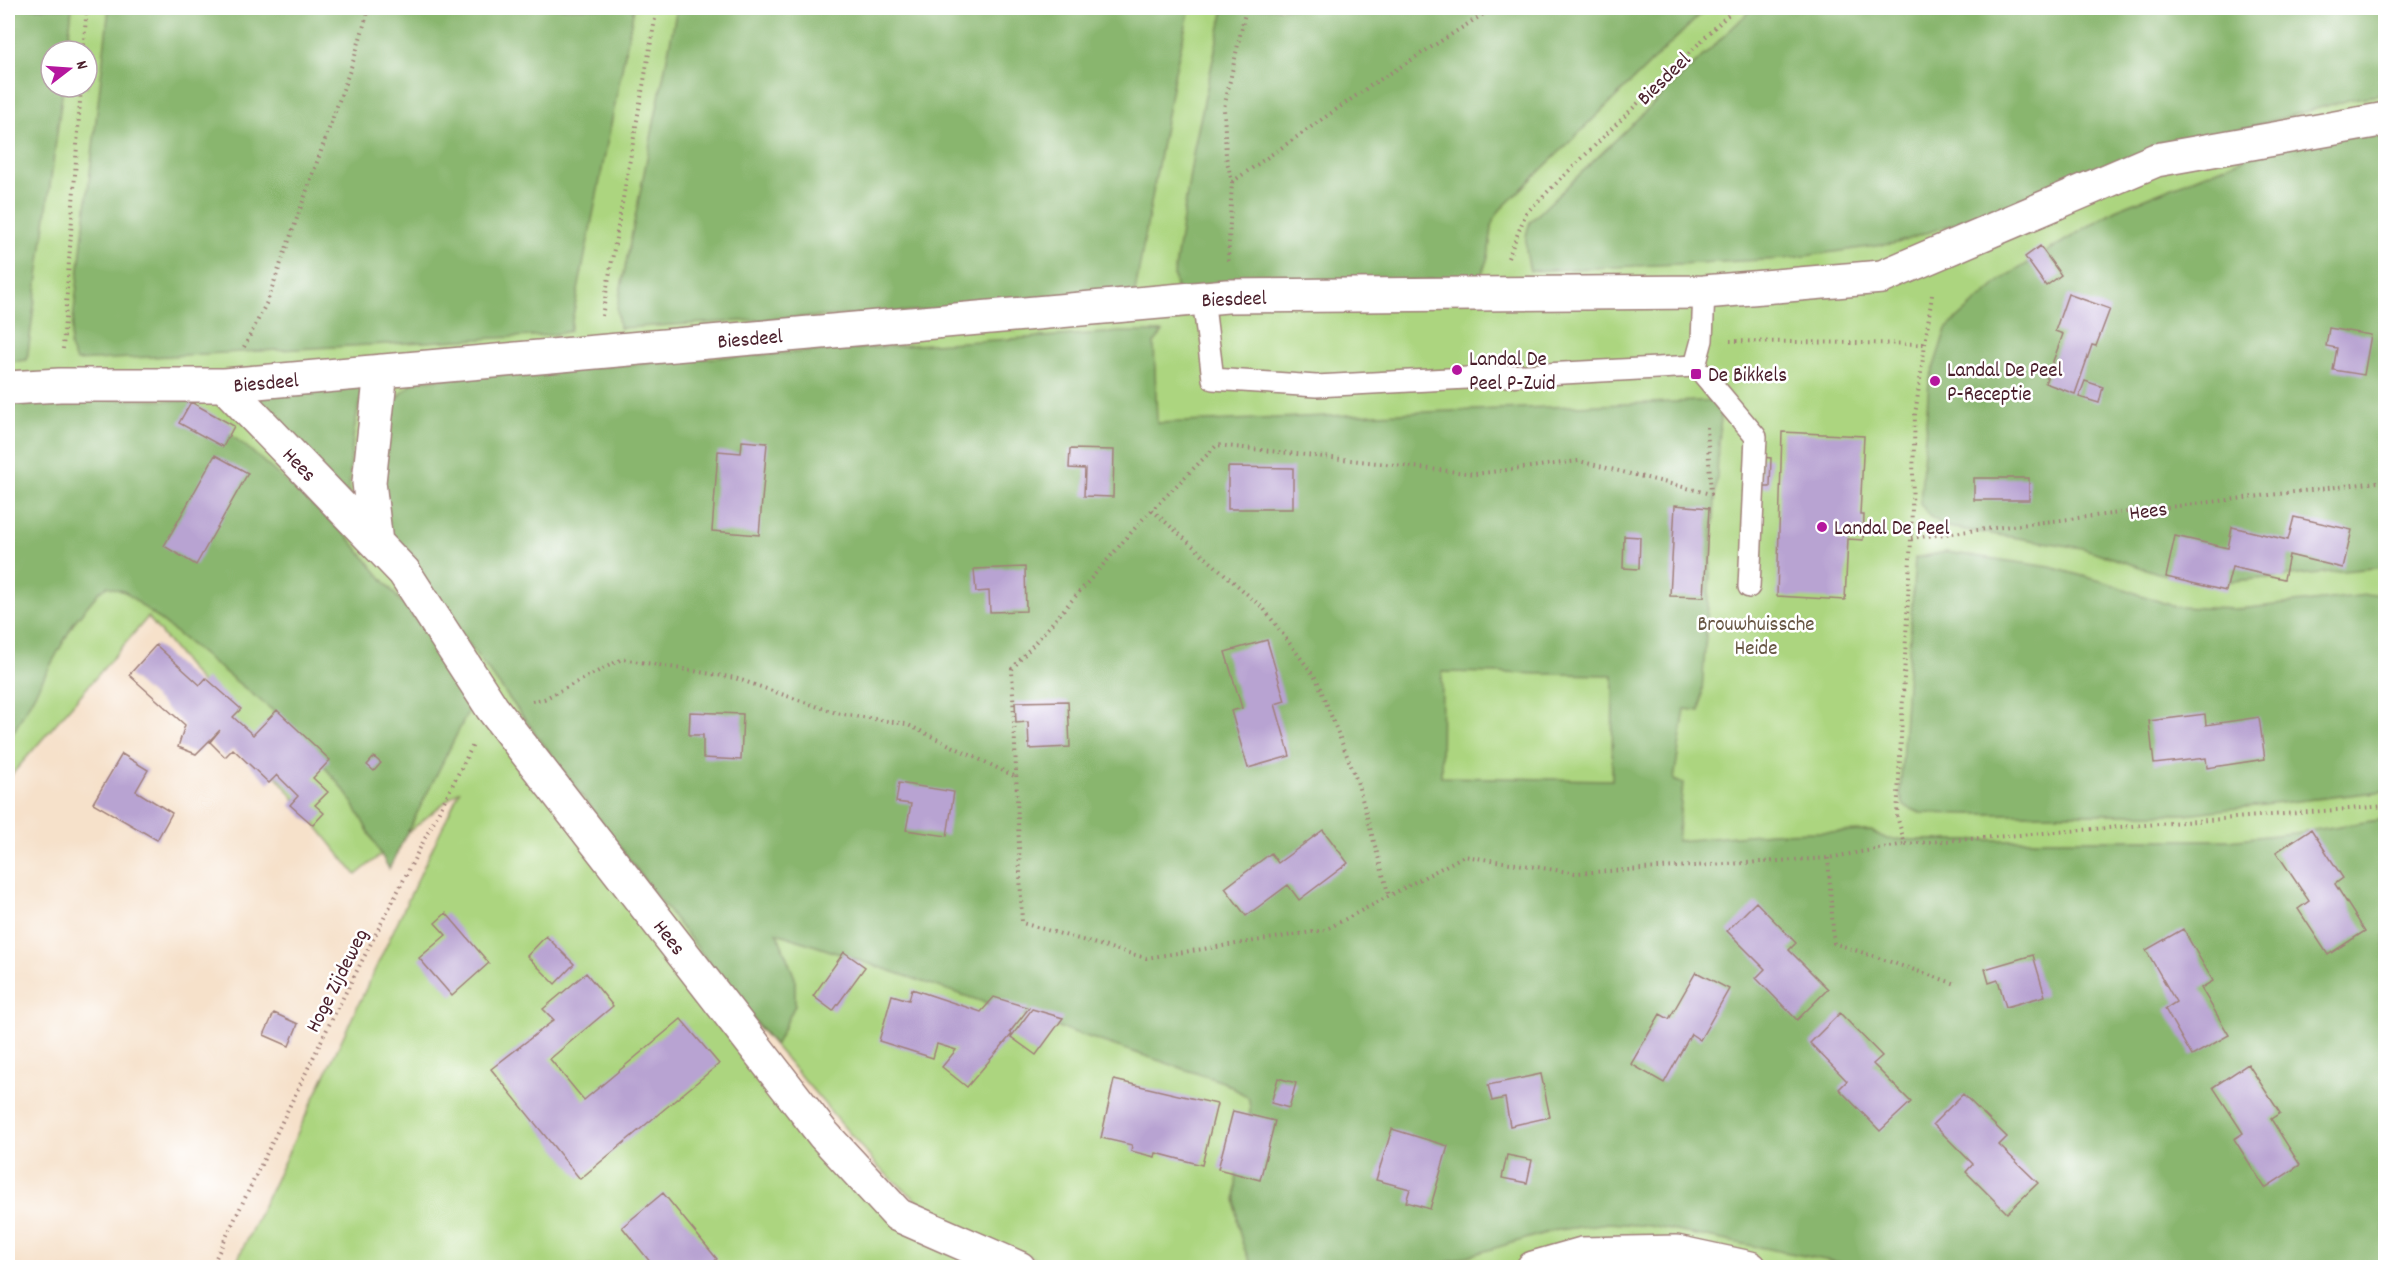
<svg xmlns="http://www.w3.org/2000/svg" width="2393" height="1275" viewBox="0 0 2393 1275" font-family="Dekko,sans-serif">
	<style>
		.green { fill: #acd57f; stroke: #7b7a55; stroke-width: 1.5; fill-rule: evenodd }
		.forest { fill: #89b66e; stroke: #6a6a4c; stroke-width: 1.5; fill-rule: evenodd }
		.building { fill: #b8a3d2 }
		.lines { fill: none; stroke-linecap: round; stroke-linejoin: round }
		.service-casing { stroke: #a0807a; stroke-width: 24 }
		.minor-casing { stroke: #a0807a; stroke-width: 36 }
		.path { stroke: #a0807a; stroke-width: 4; stroke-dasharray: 1.5 4.5; stroke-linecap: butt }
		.service { stroke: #fff; stroke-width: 21 }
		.minor { stroke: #fff; stroke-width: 33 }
		.poi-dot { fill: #b5179e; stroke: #fff; stroke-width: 2 }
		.labels { text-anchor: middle; stroke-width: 5; stroke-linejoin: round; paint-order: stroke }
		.street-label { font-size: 21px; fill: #4a1f2b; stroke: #fff }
		.poi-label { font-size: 21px; fill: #4a1f2b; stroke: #fff; text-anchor: start }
		.park-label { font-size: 21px; fill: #675644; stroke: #fff }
	</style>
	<rect width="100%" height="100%" fill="#fff"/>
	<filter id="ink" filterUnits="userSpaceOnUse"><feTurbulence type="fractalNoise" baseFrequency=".0167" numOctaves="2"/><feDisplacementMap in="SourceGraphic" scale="12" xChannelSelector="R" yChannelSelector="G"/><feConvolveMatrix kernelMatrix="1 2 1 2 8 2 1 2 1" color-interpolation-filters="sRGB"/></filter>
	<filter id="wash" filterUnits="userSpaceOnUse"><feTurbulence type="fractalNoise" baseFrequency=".008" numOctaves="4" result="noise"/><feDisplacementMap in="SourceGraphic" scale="24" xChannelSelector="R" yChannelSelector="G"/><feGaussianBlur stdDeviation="1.35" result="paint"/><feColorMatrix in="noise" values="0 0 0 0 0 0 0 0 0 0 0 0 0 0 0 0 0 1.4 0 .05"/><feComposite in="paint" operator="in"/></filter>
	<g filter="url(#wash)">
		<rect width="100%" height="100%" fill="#f6e1ca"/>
		<!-- green -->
		<path class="green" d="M8 8H2385V1267H1255L1235 1198 1238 1224 1253 1267H1061L1001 1247 931 1212 879 1168 775 1046 640 897 856 1190 980 1267H234L460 790 356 875 148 617 8 779ZM51 51H87V87H51Z"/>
		<!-- forest -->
		<path class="forest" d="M8 8H72L67 51H51V87H63L27 360 8 362Z
			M109 8H634L570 331 551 335 76 361 70 347Z
			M677 8H1190L1174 76 1135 292 1005 306 619 328 617 308Z
			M1224 8H1707L1500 210 1493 221 1488 257 1481 277 1177 293 1174 275 1194 148Z
			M1753 8H2385V94L2352 99 2191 143 1897 243 1784 259 1530 271C1526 253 1523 240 1530 222Z
			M2385 124V567L2212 583 2158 573 2082 548 1947 527 1931 517 1920 504 1929 382 1946 329 2002 279 2115 210 2261 152Z
			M1121 332H1163L1154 343 1157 423 1722 400 1701 706 1700 711 1685 709 1674 780 1683 784 1677 841 1771 833 1871 831 1887 839 1920 840H2228L2295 833 2385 819V1267H1861L1650 1226 1608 1223 1552 1231 1431 1267H1253C1232 1231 1233 1186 1241 1146 1245 1127 1254 1116 1248 1097L1223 1082 777 933 795 978V1005L775 1046 655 894 392 541 378 499 387 417 400 395 415 381 725 357ZM1442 672 1613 675 1612 780 1441 777Z
			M367 379C353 418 350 455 349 495L232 400Z
			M8 397 188 401 249 449 347 536 457 670 471 694 470 708 389 869 348 795 287 722 125 592 107 586 99 592 75 621 8 742Z
			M1946 552 2050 567 2108 583 2175 607 2239 609 2385 593V791L2185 814H1968L1921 813 1904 806 1900 794 1915 558Z"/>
		<g id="blocks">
			<!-- building -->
			<path class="building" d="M2040 246 2061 275 2046 286 2025 257Z
				M2068 294 2110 309 2096 346 2092 345 2075 394 2045 383 2063 334 2055 331Z
				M2329 328 2371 335 2364 375 2333 370 2337 348 2326 346Z
				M2085 381 2103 387 2099 403 2079 397Z
				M191 402 234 426 223 447 179 423Z
				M1782 432 1864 436 1860 515H1864L1863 540 1848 539 1845 600 1777 596Z
				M742 441 767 443 759 535 712 531 718 451 741 453Z
				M1070 449 1114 450 1113 497 1084 496 1085 469 1069 468Z
				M215 455 248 473 196 565 164 546Z
				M1762 457 1771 458 1770 487H1760Z
				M1228 467 1293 468V509H1228Z
				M1974 478H2029V500H1974Z
				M1675 505 1709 508 1704 597 1670 596Z
				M2294 517 2352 530 2343 568 2289 555 2284 579 2232 567 2226 591 2166 577 2175 536 2228 548 2232 527 2288 540Z
				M1624 536 1640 537 1639 569 1623 568Z
				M1025 567 1026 611 990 612 989 591 976 592 974 569Z
				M1267 640 1285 701 1275 704 1290 756 1248 768 1231 711 1242 708 1225 652Z
				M156 645 200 685 206 678 241 709 233 717 253 735 277 710 330 760 313 778 328 792 315 805 324 813 313 825 290 805 298 796 277 775 269 783 233 749 225 757 210 742 220 730 196 754 178 747 185 725 129 675Z
				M1068 701 1070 747 1029 749 1028 722 1016 723 1015 702Z
				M690 712 743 714 741 760 703 758V735H689Z
				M2205 714 2206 725 2259 717 2265 759 2207 768 2206 758 2154 764 2149 721Z
				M122 754 148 770 136 791 172 813 157 840 93 803Z
				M374 757 381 763 374 771 367 765Z
				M899 783 954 792 947 836 906 830 911 804 896 802Z
				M2311 829 2343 878 2335 884 2365 931 2328 955 2298 909 2309 901 2276 852Z
				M1323 830 1348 863 1299 900 1288 885 1246 916 1225 888 1271 853 1278 863Z
				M1756 902 1796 943 1789 950 1828 989 1797 1020 1756 978 1765 969 1727 931Z
				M446 913 489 963 452 996 419 958 446 935 435 923Z
				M2183 929 2213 981 2201 988 2229 1035 2192 1056 2165 1009 2176 1002 2146 950Z
				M546 936 574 964 555 984 527 956Z
				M844 952 865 967 833 1011 813 996Z
				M2033 955 2045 996 2006 1007 1998 980 1989 983 1985 969Z
				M1696 972 1729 989 1700 1040 1691 1034 1664 1083 1631 1064 1660 1014 1669 1019Z
				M586 973 613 1006 550 1059 584 1100 681 1019 719 1064 580 1179 491 1069 554 1020 543 1009Z
				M912 989 981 1012 994 997 1029 1008 1010 1032 1012 1034 967 1087 942 1067 956 1050 937 1044 933 1058 879 1041 892 995 909 1000Z
				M1032 1009 1063 1018 1036 1055 1011 1037Z
				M274 1013 298 1024 289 1046 264 1035Z
				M1840 1013 1882 1056 1873 1064 1911 1102 1880 1131 1839 1089 1847 1081 1810 1043Z
				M2248 1064 2280 1113 2271 1119 2300 1165 2265 1188 2234 1139 2243 1133 2213 1087Z
				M1541 1074 1550 1117 1510 1126 1505 1098 1492 1101 1488 1085Z
				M1278 1078 1296 1083 1289 1108 1271 1103Z
				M1114 1080 1217 1104 1202 1165 1156 1153 1155 1157 1131 1151 1132 1145 1101 1138Z
				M1963 1094 2007 1137 1999 1145 2038 1183 2007 1213 1966 1172 1973 1164 1933 1124Z
				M1233 1111 1275 1121 1260 1180 1218 1169Z
				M1392 1129 1448 1146 1430 1209 1406 1202 1410 1189 1376 1180Z
				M1507 1155 1532 1160 1527 1183 1502 1178Z
				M663 1193 717 1259 707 1268H655L622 1227Z"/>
		</g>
	</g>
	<g filter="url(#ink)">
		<use href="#blocks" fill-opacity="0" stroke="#a0807a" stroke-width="1.5"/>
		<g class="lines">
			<!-- service casing -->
			<g class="service-casing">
				<path id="service" d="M1203 298 1213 379 1316 386 1695 366 1702 340 1704 292
					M1704 375 1756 437 1749 587"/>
			</g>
			<!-- minor casing -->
			<g class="minor-casing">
				<path id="minor" d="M224 385 404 572 492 708 823 1134 898 1215 1019 1268
					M8 388 60 385H224L1227 296 1704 292 1882 277 2156 160 2386 119
					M376 543 369 482 381 371
					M1533 1268 1582 1254 1676 1252 1750 1268"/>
			</g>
			<!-- path -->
			<path class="path" d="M71 8 86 11
				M83 51 87 8
				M1232 182 1370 86 1493 8
				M1508 258 1526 213 1735 8
				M1228 261 1232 182 1226 157 1224 108 1246 8
				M1932 295 1915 415 1911 538 1897 816 1905 844 2386 806
				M602 316 657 8
				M1730 341 1924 344
				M244 347 267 302 355 56 369 8
				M63 349 81 87
				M1707 427 1711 494 1579 461 1475 474 1217 445 1143 519 1012 669 1022 923 1146 958 1325 930 1464 856 1575 873 1828 858 1905 844
				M1152 510 1264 609 1317 680 1357 781 1389 896
				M1911 538 2386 481
				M532 701 544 699 622 659 735 678 836 713 906 724 1016 777
				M1828 858 1834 943 1956 984
				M211 1268 329 1025 474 743"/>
			<!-- service -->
			<use href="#service" class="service"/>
			<!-- minor -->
			<use href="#minor" class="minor"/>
		</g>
	</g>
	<!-- markers -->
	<g class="poi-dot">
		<circle cx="1457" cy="370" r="6"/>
		<rect x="1690" y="368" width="12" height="12" rx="3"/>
		<circle cx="1935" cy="381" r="6"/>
		<circle cx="1822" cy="527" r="6"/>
	</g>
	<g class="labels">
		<!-- street labels -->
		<g class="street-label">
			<text transform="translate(1663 78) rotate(-44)" y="7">Biesdeel</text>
			<text transform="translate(1234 298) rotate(-2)" y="7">Biesdeel</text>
			<text transform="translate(750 338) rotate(-5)" y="7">Biesdeel</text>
			<text transform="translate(266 382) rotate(-5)" y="7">Biesdeel</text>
			<text transform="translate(300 464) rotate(46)" y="7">Hees</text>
			<text transform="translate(2148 510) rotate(-7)" y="7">Hees</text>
			<text transform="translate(670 937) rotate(52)" y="7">Hees</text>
			<text transform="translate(336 980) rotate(-63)" y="7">Hoge Zijdeweg</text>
		</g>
		<!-- poi labels -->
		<g class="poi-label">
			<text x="1469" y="365">Landal De<tspan x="1469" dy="24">Peel P-Zuid</tspan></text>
			<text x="1947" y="376">Landal De Peel<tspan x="1947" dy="24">P-Receptie</tspan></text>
			<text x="1708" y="381">De Bikkels</text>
			<text x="1834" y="534">Landal De Peel</text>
		</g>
		<!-- park labels -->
		<g class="park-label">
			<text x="1756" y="630">Brouwhuissche<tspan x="1756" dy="24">Heide</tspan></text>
		</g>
	</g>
	<!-- margin -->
	<rect width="2393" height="1275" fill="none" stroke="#fff" stroke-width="30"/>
	<!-- north arrow -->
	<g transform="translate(69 69) rotate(73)"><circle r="28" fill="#ffffff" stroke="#b7a5aa" stroke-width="1.5"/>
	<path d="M0-4.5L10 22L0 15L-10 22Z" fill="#b5179e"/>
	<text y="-9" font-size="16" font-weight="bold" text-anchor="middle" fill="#4a1f2b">N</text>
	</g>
</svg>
